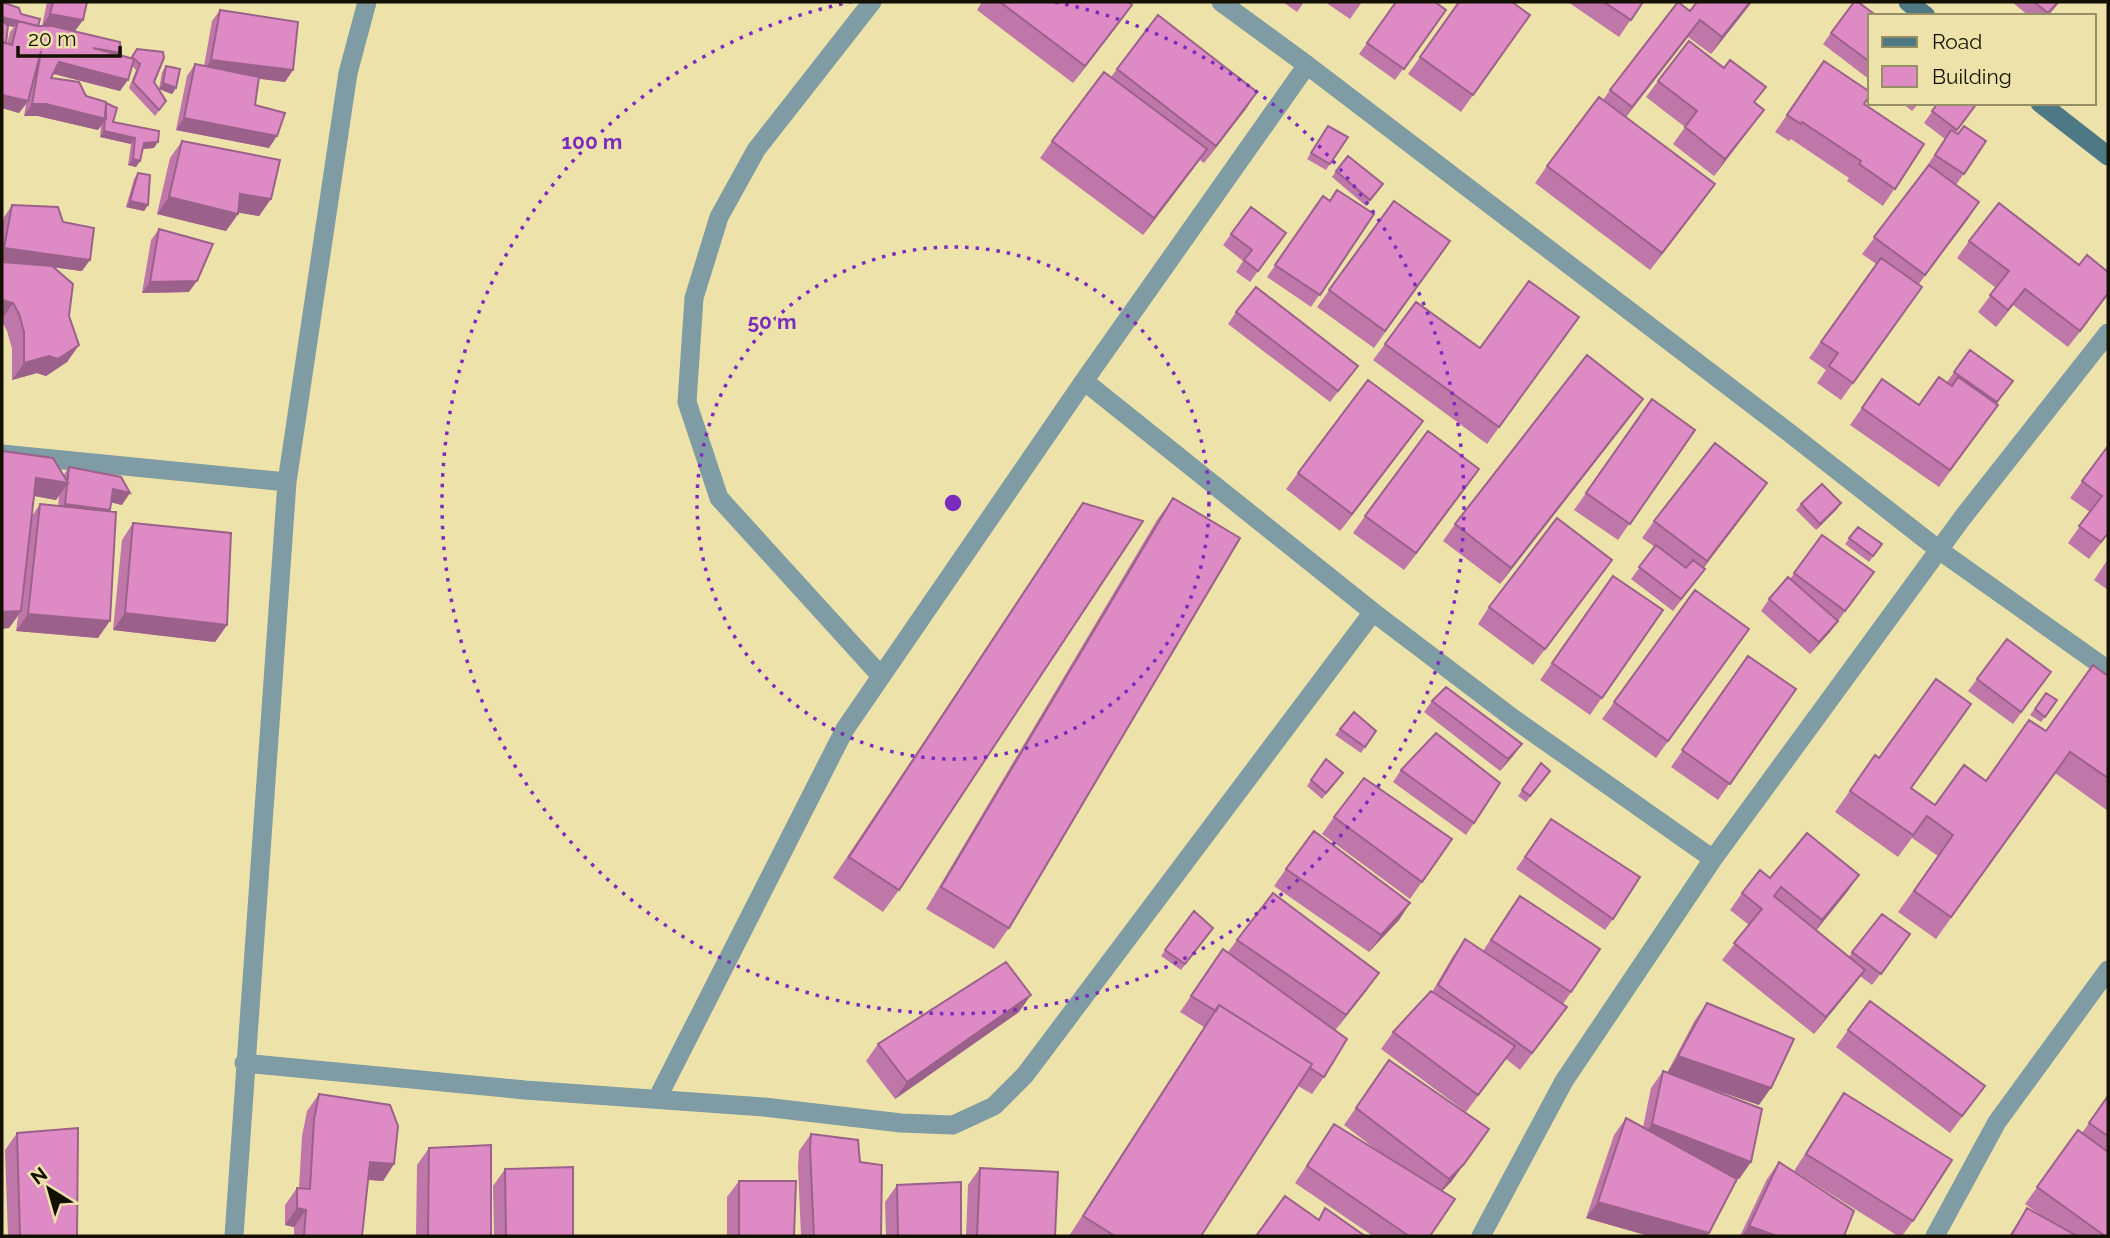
<svg xmlns="http://www.w3.org/2000/svg" width="2110" height="1238" viewBox="0 0 2110 1238" font-family="Raleway,sans-serif">
	<style>
		.lines { fill: none; stroke-linecap: round; stroke-linejoin: round }
		.minor { stroke: #7f9ba3; stroke-width: 19 }
		.secondary { stroke: #4f7885; stroke-width: 19 }
		.wall { fill: #bf77a9; fill-rule: evenodd }
		.shaded-wall { fill: #9b618a }
		.building { fill: #de8ac5; stroke: #9b618a; stroke-width: 2 }
		.ring { fill: none; stroke: #7b2cbf; stroke-width: 3.5; stroke-dasharray: 3.5 7 }
		.centre { fill: #7b2cbf; stroke: #ede3aa; stroke-width: 3.5 }
		.ring-label { font-size: 21px; text-anchor: middle; font-weight: bold; fill: #7b2cbf; stroke: #ede3aa; stroke-width: 5; stroke-linejoin: round; paint-order: stroke }
	</style>
	<rect width="100%" height="100%" fill="#ede3aa"/>
	<g class="lines">
		<!-- minor -->
		<path class="minor" d="M872 2 756 150 719 217 694 298 687 402 719 498 881 676
			M1221 2 1307 65 1787 431 1939 550 2108 670
			M1084 381 1373 612 1514 719 1713 859
			M2 454 287 482
			M244 1063 525 1090 764 1107 901 1123 953 1125 994 1106 1025 1075 1373 612
			M657 1099 845 729 1084 381 1307 65
			M234 1236 287 482 348 73 367 2
			M1481 1236 1564 1081 1713 859 1963 517 2108 333
			M1935 1236 1997 1122 2108 970"/>
		<!-- secondary -->
		<path class="secondary" d="M1908 2 1926 16
			M2040 103 2108 156"/>
	</g>
	<!-- wall -->
	<path class="wall" d="M2 2 38 26H42L47 2H87L83 20 75 31 119 55 131 58 137 49 154 82 166 101 155 116 129 88 136 70 132 66 120 91 53 74 51 78 86 96 113 122 154 148 143 149 140 161 136 167 128 165 131 144 100 137 101 126 98 130 38 116H24L26 104 19 113 2 108ZM8 26 14 27 10 32 7 44 6 43Z
		M982 2H1128L1120 22 1073 83 977 10Z
		M1283 2H1304L1297 12Z
		M1325 2H1362L1350 19Z
		M1459 2 1530 15 1461 112 1408 74Z
		M1568 2H1643L1619 37Z
		M1752 2 1711 54 1688 37 1626 117 1715 184 1650 270 1535 183 1547 166 1603 100 1610 90 1690 11Z
		M2012 2H2060L2048 16H2029Z
		M220 10 293 70 285 82 259 78 255 105 269 148 176 130 187 76 195 64 204 66 212 21Z
		M1446 10 1395 80 1359 54 1367 43Z
		M1870 16V80L1823 44 1831 33Z
		M1824 61 1864 104 1924 144 1883 206 1847 181 1849 178 1791 139 1789 141 1775 132Z
		M166 66 176 88 172 94 159 89 162 72Z
		M1117 69 1257 92 1204 163 1200 160 1143 235 1040 158 1052 141 1111 77Z
		M1658 81 1755 102 1752 126 1714 176 1673 144 1685 127 1646 97Z
		M1902 103H1919L1912 111Z
		M1938 103H1978L1956 132 1986 141 1956 185 1968 219 1918 285 1922 287 1841 400 1817 383 1826 370 1809 358 1876 264 1862 254 1928 167 1927 166 1945 139 1924 123Z
		M1328 126 1348 137 1326 170 1307 159Z
		M182 141 271 199 259 216 238 212V214L226 231 157 214 170 158Z
		M1336 171 1379 190 1366 206 1332 177Z
		M138 173 148 205 144 211 126 207 134 179Z
		M1323 196 1330 200 1374 214 1311 307 1267 277Z
		M1394 201 1450 241 1374 348 1317 307Z
		M12 205 82 271 53 267 69 316 79 345 67 362 46 376 37 373 12 380V349L7 331 2 321V262L23 264 2 261V226L4 217Z
		M159 229 189 292 142 293 151 240Z
		M1286 233 1250 282 1236 272 1243 261 1223 245 1231 234Z
		M1969 241 2108 295 2068 347 2013 305 1996 327 1978 312 1996 288 1957 258Z
		M1236 312 1358 366 1330 402 1228 324Z
		M1579 317 1487 444 1373 360 1385 344 1480 348Z
		M1970 350 2013 381 1996 404 1998 405 1939 487 1850 425 1882 379 1919 405 1947 382Z
		M1643 399 1631 416 1500 584 1443 541 1455 524Z
		M1652 399 1695 430 1618 540 1574 510Z
		M1411 438 1340 531 1286 489 1298 473Z
		M2108 446V534L2089 559 2068 543 2090 512 2070 498Z
		M2 451 63 476 69 467 122 505 111 502 109 511 98 638 16 631 18 616 9 628ZM59 495 58 506 40 504 32 516 34 496 56 500Z
		M1479 469 1404 570 1353 533 1365 516Z
		M1173 498 1009 928 994 949 926 909 1157 520Z
		M1755 500 1703 568 1705 569 1696 581 1673 611 1631 579 1655 547 1642 538 1654 521Z
		M1083 503 899 890 883 912 833 878Z
		M1841 503 1837 509 1816 530 1796 510 1801 504Z
		M133 523 227 625 215 642 113 630 122 540Z
		M1858 527 1882 544 1869 562 1845 544Z
		M1822 535 1874 572 1830 632 1810 654 1761 611 1769 599 1790 579Z
		M2108 559V590L2094 580Z
		M1612 560 1533 665 1478 624 1489 607Z
		M1613 576 1663 610 1590 715 1540 680Z
		M1695 590 1749 629 1656 758 1602 719Z
		M1748 656 1796 689 1718 800 1671 767Z
		M2051 672 2013 724 1968 691 1977 679Z
		M2108 676V811L2055 773 1936 939 1898 912 1938 856 1912 838 1898 857 1835 812 1875 755 1911 788 1935 805 1986 781 2046 731Z
		M2046 693 2057 700 2041 722 2030 715Z
		M1432 701 1522 744 1513 756 1500 771 1424 712Z
		M1340 729 1376 731 1361 753 1335 735Z
		M1326 759 1343 773 1322 799 1307 786Z
		M1541 763 1550 771 1526 802 1518 796Z
		M1401 770 1474 823 1466 835 1393 782Z
		M1334 817 1452 839 1410 899 1322 834Z
		M1551 819 1613 919 1605 930 1516 869Z
		M1286 869 1410 903 1399 920 1369 952 1274 886Z
		M1859 875 1847 892 1816 930 1849 957 1852 952 1902 946 1872 985 1860 976 1814 1034 1722 960 1749 925 1730 910 1742 893 1770 878Z
		M1512 907 1600 949 1563 1004 1519 975 1555 1024 1520 1070 1506 1059 1466 1112 1381 1049 1393 1032 1432 992 1453 956 1465 939 1483 951Z
		M1194 911 1213 928 1181 970 1161 956Z
		M1237 940 1367 990 1335 1030 1324 1077 1312 1094 1298 1086 1201 1236H1069L1204 1027 1180 1012 1223 949 1228 952Z
		M1707 1003 1759 1105 1677 1077 1751 1162 1739 1179 1736 1178 1707 1236H1649L1586 1218 1614 1135 1626 1118 1643 1127 1651 1088 1663 1071 1667 1073 1695 1020Z
		M1019 1012 895 1099 866 1061 878 1044Z
		M1848 1030 1985 1086 1950 1133 1836 1047Z
		M1389 1060 1452 1181 1442 1191 1430 1236H1373L1295 1183 1334 1124 1382 1154 1344 1125Z
		M1844 1093 1913 1221 1902 1236H1898L1794 1171Z
		M319 1094 394 1164 383 1181 368 1180 362 1236H294V1227L285 1225V1205L297 1188H299L302 1136 307 1111Z
		M2108 1096V1236H2009L2027 1208 2046 1219 2025 1204 2078 1130 2082 1133Z
		M17 1133 77 1236H8L5 1150Z
		M811 1134 860 1162 881 1236H801L798 1166 799 1151Z
		M429 1148 491 1236H416L417 1165Z
		M1779 1162 1844 1236H1740L1767 1179Z
		M980 1168 1055 1236H966L968 1185Z
		M505 1169 573 1236H494L493 1186Z
		M739 1181 794 1236H727V1197Z
		M897 1185 961 1236H886L885 1202Z"/>
	<!-- shaded-wall -->
	<path class="shaded-wall" d="M1750 2H1752L1711 54 1722 37Z
		M1132 5 1120 22 1073 83 1085 66Z
		M50 14 83 20 75 31 42 26Z
		M2 17 18 21 14 27 2 24Z
		M1700 20 1688 37 1620 124 1632 107Z
		M211 60 293 70 285 82 203 72Z
		M59 62 128 80 120 91 51 73Z
		M163 83 176 88 172 94 159 89Z
		M1257 92 1246 109 1204 163 1216 146Z
		M2 95 28 101 19 113 2 108Z
		M32 104H46L106 119 98 130 38 116H24Z
		M1764 110 1752 126 1714 176 1725 159Z
		M184 118 277 136 269 148 176 130Z
		M104 131 135 138 131 144 100 137Z
		M158 142 154 148 140 149 144 143Z
		M1207 149 1195 166 1143 235 1154 218Z
		M133 159 140 161 136 167 128 165Z
		M1715 184 1703 201 1650 270 1662 253Z
		M240 194 271 199 259 216 228 211Z
		M169 197 238 214 226 231 157 214Z
		M130 201 148 205 144 211 126 207Z
		M1979 202 1968 219 1913 291 1925 275Z
		M4 248 90 260 82 271 2 261V251Z
		M197 281 189 292 142 293 150 282Z
		M2025 289 2013 305 1996 327 2008 310Z
		M2108 293V295L2068 347 2080 331Z
		M2 300 13 303 2 319Z
		M79 345 67 362 46 376 37 373 12 380 24 363Z
		M1643 399 1631 416 1500 584 1511 568Z
		M1423 421 1411 438 1340 531 1352 514Z
		M1479 469 1468 485 1404 570 1416 553Z
		M36 478 68 483 56 500 24 494Z
		M1767 483 1755 500 1696 578 1707 561Z
		M113 489 130 493 122 505 105 501Z
		M1841 503 1837 509 1816 530 1820 524Z
		M65 504 110 510 102 522 57 515Z
		M1612 560 1600 577 1533 665 1545 649Z
		M21 611 9 628 2 629V612Z
		M125 613 227 625 215 642 113 630Z
		M28 614 110 621 98 638 16 631Z
		M1838 621 1830 632 1810 654 1819 642Z
		M1522 744 1513 756 1500 771 1508 759Z
		M1859 875 1847 892 1811 937 1822 920Z
		M1410 903 1399 920 1369 952 1381 935Z
		M1865 970 1853 986 1814 1034 1826 1017Z
		M1379 973 1367 990 1334 1032 1346 1015Z
		M1031 995 1019 1012 895 1099 907 1082Z
		M1678 1056 1771 1088 1759 1105 1667 1073Z
		M1652 1124 1751 1162 1739 1179 1640 1141Z
		M1477 1146 1452 1181 1437 1196 1449 1179Z
		M370 1162 394 1164 383 1181 359 1179Z
		M1598 1202 1709 1233 1707 1236H1649L1586 1218Z
		M297 1208 306 1210 294 1227 285 1225Z
		M1749 1226 1777 1236H1742Z"/>
	<!-- building -->
	<path class="building" d="M2 2 19 8 21 14 40 19 38 26 2 17Z
		M53 2H87L83 20 50 14Z
		M1000 2H1128L1132 5 1085 66Z
		M1396 2H1435L1446 10 1404 69 1367 43Z
		M1459 2H1512L1530 15 1473 95 1420 57Z
		M1604 2H1643L1631 20Z
		M1678 2 1690 11 1697 2H1750L1722 37 1700 20 1632 107 1610 90Z
		M1854 2H1858L1877 16H1870V62L1831 33Z
		M2034 2H2058L2048 13Z
		M220 10 298 22 293 70 211 60Z
		M1158 15 1257 92 1216 146 1117 69Z
		M2 20 8 26 6 43 2 42Z
		M18 21 37 26H52L120 42 121 53 93 48 134 59 128 80 59 62 51 78 79 82 86 96 106 102V119L46 104H32L41 51 28 101 2 95V42L12 45Z
		M1689 41 1724 68 1730 60 1766 87 1754 102 1764 110 1725 159 1685 127 1697 111 1658 81Z
		M137 49 163 52 164 58 154 82 166 101 159 110 133 82 140 64 132 57Z
		M1824 61 1870 92V95L1864 104 1924 144 1895 189 1859 164 1861 161 1802 122 1801 124 1787 115Z
		M195 64 259 77 255 105 285 113 277 136 184 118Z
		M166 66 180 69 176 88 163 83Z
		M1104 72 1207 149 1154 218 1052 141Z
		M1599 97 1715 184 1662 253 1547 166Z
		M106 103 117 108 113 122 159 131 158 142 144 143 140 161 133 159 135 138 104 131Z
		M1938 103H1977L1957 130 1932 111Z
		M1328 126 1348 137 1330 164 1311 153Z
		M1964 126 1986 141 1964 174 1935 155 1951 130 1958 134Z
		M182 141 280 160 271 199 240 194 238 214 169 197Z
		M1348 156 1383 184 1370 200 1336 171Z
		M1929 165 1979 202 1925 275 1874 237Z
		M138 173 150 175 148 205 130 201Z
		M1337 190 1374 214 1320 295 1275 265 1323 196 1330 201Z
		M1394 201 1450 241 1385 331 1329 290Z
		M1999 203 2079 265 2087 255 2108 272V293L2080 331 2025 289 2008 310 1990 295 2009 271 1969 241Z
		M12 205 58 207 63 222 94 228 90 260 4 248Z
		M1251 207 1286 233 1258 271 1244 260 1252 250 1231 234Z
		M159 229 213 244 197 281 150 282Z
		M1881 258 1922 287 1853 383 1829 366 1838 353 1821 342Z
		M2 262 52 266 73 284 69 316 79 345 58 359 49 356 24 363V332L19 314 13 303 2 300Z
		M1529 281 1579 317 1499 427 1385 344 1416 302 1480 348Z
		M1256 287 1358 366 1338 391 1236 312Z
		M1970 350 2013 381 1997 402 1954 372Z
		M1587 355 1643 399 1511 568 1455 524Z
		M1939 377 1952 386 1958 377 1998 405 1950 470 1862 408 1882 379 1919 405Z
		M1368 380 1423 421 1352 514 1298 473Z
		M1652 399 1695 430 1630 524 1586 493Z
		M1428 431 1479 469 1416 553 1365 516Z
		M1715 443 1767 483 1707 561 1654 521Z
		M2108 446V533L2101 542 2079 526 2102 496 2082 481Z
		M2 451 53 458 68 483 36 478 21 611 2 612Z
		M69 467 121 477 130 493 113 489 110 510 65 504Z
		M1822 484 1841 503 1820 524 1801 504Z
		M1173 498 1240 538 1009 928 941 887Z
		M1083 503 1143 521 899 890 849 857Z
		M40 504 116 512 110 621 28 614Z
		M1557 518 1612 560 1545 649 1489 607Z
		M133 523 231 533 227 625 125 613Z
		M1858 527 1882 544 1873 556 1849 538Z
		M1822 535 1874 572 1845 611 1794 573Z
		M1656 545 1686 568 1693 560 1705 569 1681 599 1639 567Z
		M1613 576 1663 610 1602 698 1552 663Z
		M1788 577 1838 621 1819 642 1769 599Z
		M1695 590 1749 629 1668 741 1614 702Z
		M2007 639 2051 672 2021 712 1977 679Z
		M1748 656 1796 689 1730 784 1682 750Z
		M2093 665 2108 676V778L2070 752 1951 917 1914 891 1953 835 1927 816 1913 835 1850 791 1875 755 1879 758 1936 679 1971 704 1911 788 1935 805 1964 765 1986 781 2029 720 2046 731Z
		M1446 687 1522 744 1508 759 1432 701Z
		M2046 693 2057 700 2045 717 2035 709Z
		M1354 712 1376 731 1365 747 1340 729Z
		M1436 733 1500 783 1474 823 1401 770Z
		M1326 759 1343 773 1326 793 1311 780Z
		M1541 763 1550 771 1530 796 1522 790Z
		M1364 778 1452 839 1422 882 1334 817Z
		M1551 819 1640 877 1613 919 1525 857Z
		M1314 831 1410 903 1381 935 1286 869Z
		M1807 833 1859 875 1822 920 1781 887 1774 896 1865 970 1826 1017 1734 943 1762 909 1742 893 1760 870 1770 878Z
		M1273 893 1379 973 1346 1015 1237 940Z
		M1520 896 1600 949 1571 992 1491 940Z
		M1194 911 1213 928 1185 964 1165 950Z
		M1882 914 1910 934 1881 974 1852 952Z
		M1465 939 1567 1007 1532 1053 1438 985Z
		M1223 949 1347 1039 1324 1077 1310 1068 1312 1064 1219 1005 1216 1011 1191 996Z
		M1006 962 1031 995 907 1082 878 1044Z
		M1431 991 1515 1046 1478 1095 1393 1032Z
		M1870 1001 1985 1086 1962 1116 1848 1030Z
		M1707 1003 1794 1039 1771 1088 1678 1056Z
		M1219 1005 1312 1064 1201 1236H1115L1083 1216Z
		M1389 1060 1489 1129 1464 1164 1449 1179 1356 1108Z
		M1663 1071 1762 1109 1751 1162 1652 1124Z
		M1844 1093 1952 1160 1913 1221 1806 1154Z
		M319 1094 390 1105 398 1126 394 1164 370 1162 362 1236H304L306 1210 297 1208V1188L310 1189 314 1119Z
		M2108 1096V1136L2089 1123Z
		M1626 1118 1737 1179 1709 1233 1598 1202Z
		M1334 1124 1455 1199 1430 1236H1409L1307 1166Z
		M78 1128 77 1236H20L17 1133Z
		M2078 1130 2108 1152V1236H2105L2037 1187Z
		M811 1134 858 1140 860 1162 882 1165 881 1236H814L810 1149Z
		M491 1145V1236H428L429 1148Z
		M1779 1162 1854 1211 1844 1236H1777L1749 1226Z
		M573 1167V1236H506L505 1169Z
		M980 1168 1058 1172 1055 1236H977Z
		M739 1181H796L794 1236H739Z
		M961 1182V1236H898L897 1185Z
		M1285 1196 1319 1220 1325 1208 1365 1236H1256Z
		M2027 1208 2077 1236H2011Z"/>
	<!-- distance rings -->
	<g class="ring">
		<circle cx="953" cy="503" r="256"/>
		<path d="M1055 2A511 511 0 1 1 851 2"/>
	</g>
	<circle cx="953" cy="503" r="10" class="centre"/>
	<g class="ring-label">
		<text x="592" y="149">100 m</text>
		<text x="772" y="329">50 m</text>
	</g>
	<!-- border -->
	<rect width="2110" height="1238" fill="none" stroke="#141000" stroke-width="7"/>
	<!-- legend -->
	<rect x="1868" y="14" width="228" height="91" fill="#ede3aa" stroke="#968f66" stroke-width="2"/>
	<rect x="1882" y="37" width="35" height="10" fill="#4f7885" stroke="#968f66" stroke-width="2"/>
	<text x="1932" y="49" font-size="21" fill="#141000">Road</text>
	<rect x="1882" y="66" width="35" height="21" fill="#de8ac5" stroke="#968f66" stroke-width="2"/>
	<text x="1932" y="84" font-size="21" fill="#141000">Building</text>
	<!-- north arrow -->
	<g transform="translate(49 1189) rotate(323)" stroke="#ede3aa" stroke-width="5" paint-order="stroke">
	<path d="M0-5L12 26L0 18L-12 26Z" fill="#141000"/>
	<text y="-10" font-size="19" font-weight="bold" text-anchor="middle" fill="#141000">N</text>
	</g>
	<!-- scale -->
	<path d="M18 46v10h102v-10" fill="none" stroke="#141000" stroke-width="3.5"/>
	<text x="28" y="46" font-size="21" fill="#141000" stroke="#ede3aa" stroke-width="5" paint-order="stroke">20 m</text>
</svg>
